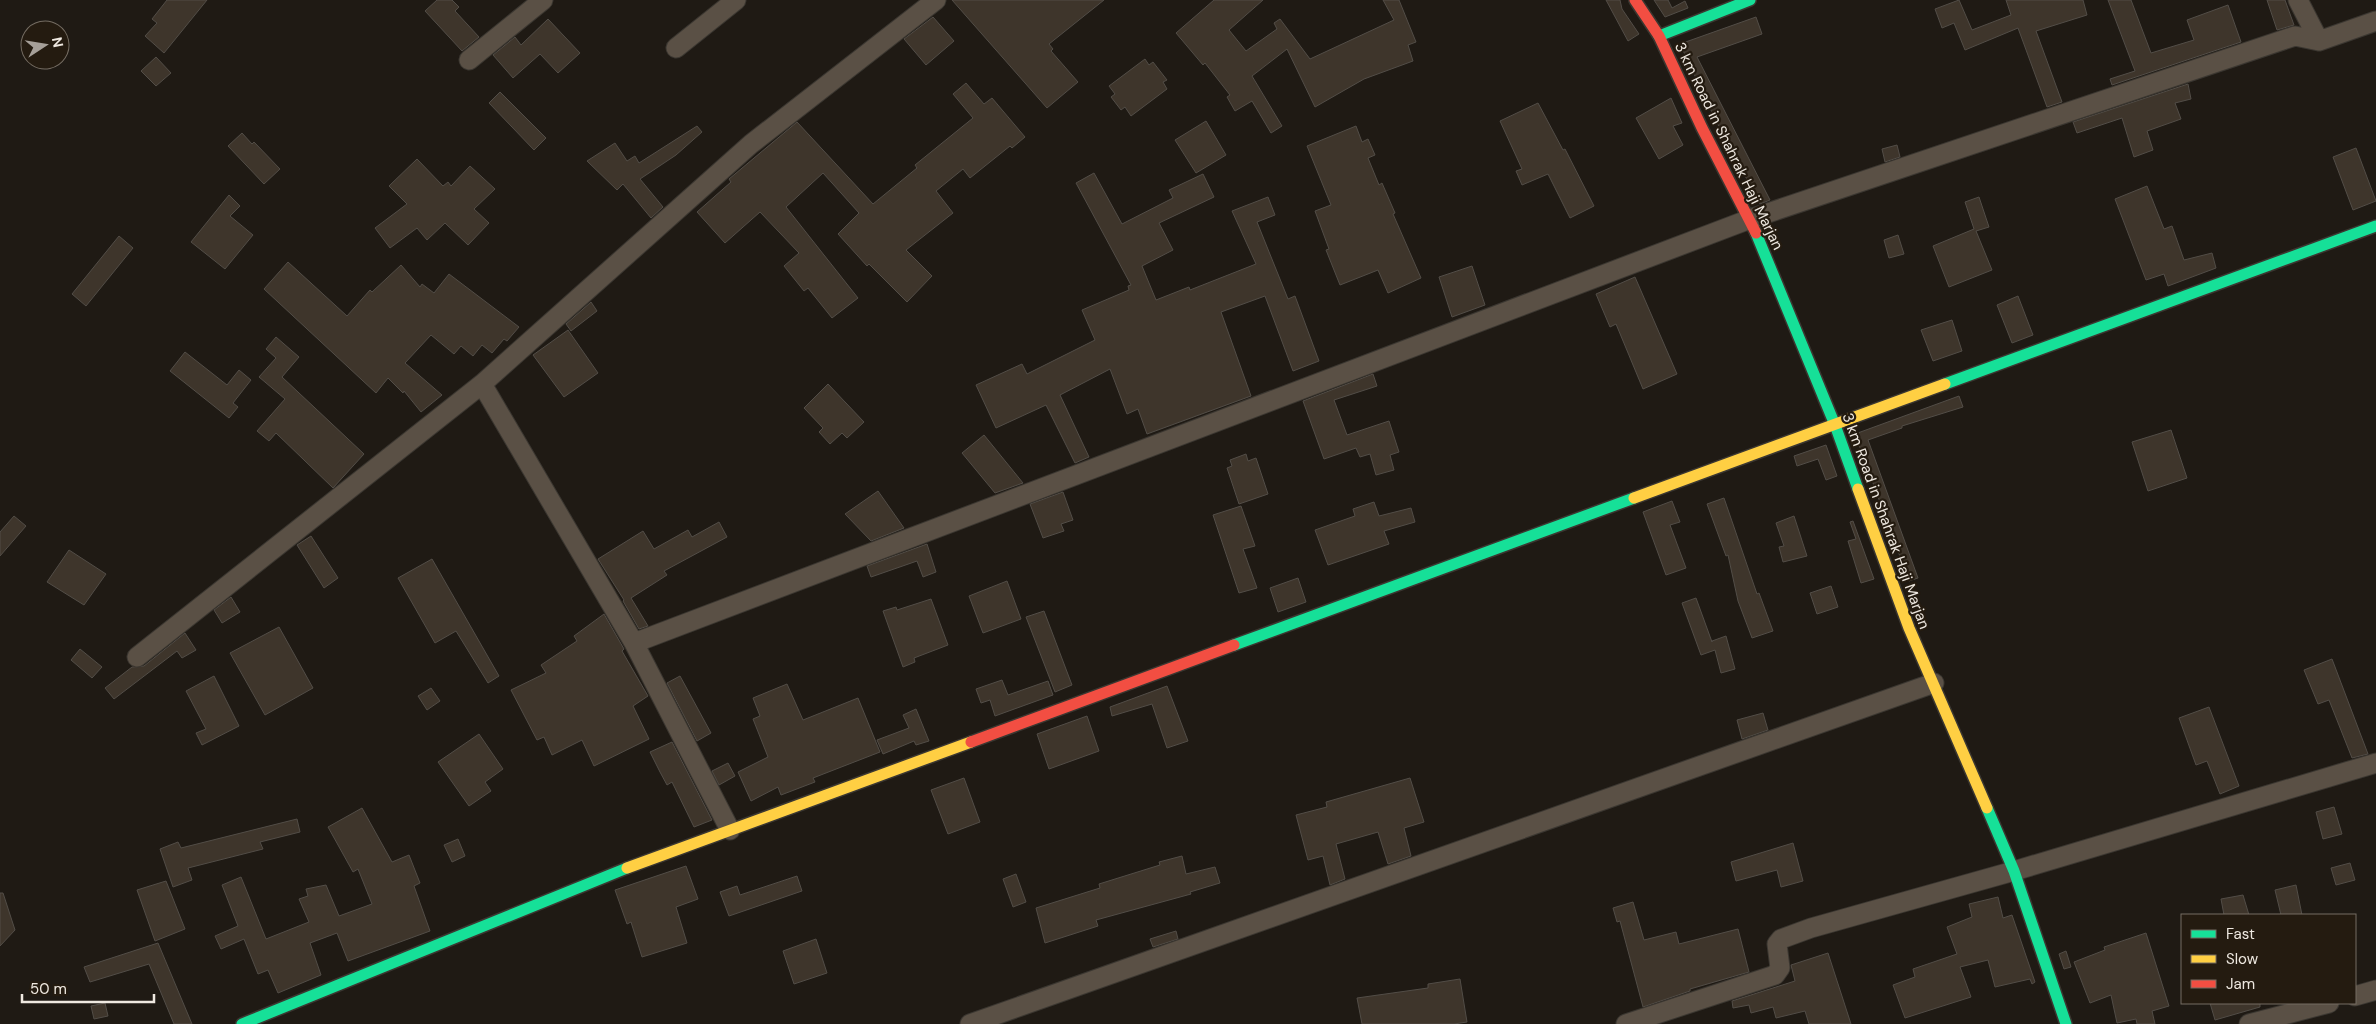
<svg xmlns="http://www.w3.org/2000/svg" width="2376" height="1024" viewBox="0 0 2376 1024" font-family="'DM Sans',sans-serif">
	<style>
		.building { fill: #3e352b; stroke: #524d47 }
		.lines { fill: none; stroke-linecap: round; stroke-linejoin: round }
		.street-casing { stroke: #3b3731; stroke-width: 21 }
		.fast-casing { stroke: #3b3731; stroke-width: 14 }
		.slow-casing { stroke: #3b3731; stroke-width: 14 }
		.jam-casing { stroke: #3b3731; stroke-width: 14 }
		.street { stroke: #5a5045; stroke-width: 19 }
		.fast { stroke: #16e098; stroke-width: 11 }
		.slow { stroke: #ffcf43; stroke-width: 11 }
		.jam { stroke: #f24e42; stroke-width: 11 }
		.labels { text-anchor: middle; stroke-width: 4.5; stroke-linejoin: round; paint-order: stroke }
		.street-label { font-size: 15px; fill: #eee8e0; stroke: #241b10 }
	</style>
	<rect width="100%" height="100%" fill="#1f1a14"/>
	<!-- building -->
	<path class="building" d="M167 0H207L164 53 145 36 157 23 152 19Z
		M437 0H452L459 7 455 11 479 37 462 51 425 11Z
		M952 0H1104L1049 44 1053 49 1051 51 1078 82 1047 108Z
		M1214 0H1263L1229 30 1246 51 1277 29 1274 23 1280 19 1310 59 1394 20 1383 0H1399L1416 42 1408 45 1413 61 1364 79 1315 107 1287 49 1252 76 1282 126 1271 133 1252 101 1235 111 1227 97 1230 95 1205 63 1203 65 1176 33Z
		M1606 0H1620L1622 9 1639 34 1628 41Z
		M1654 0H1668L1672 8 1685 1 1688 8 1665 17Z
		M1959 0 1972 30 2011 15 2006 0H2083L2087 15 2036 31 2062 102 2047 107 2018 28 1965 50 1954 23 1942 28 1935 9Z
		M2108 0H2131L2151 53 2194 40 2187 20 2228 5 2241 42 2112 85 2110 79 2135 71Z
		M2267 0H2285L2294 25 2277 30Z
		M933 17 954 41 926 65 904 39Z
		M1756 17 1762 34 1697 57 1770 200 1760 204 1716 121 1680 44Z
		M548 19 580 53 558 73 540 54 513 78 493 55 515 37 521 45Z
		M156 57 171 73 156 86 141 71Z
		M1145 59 1149 65 1153 62 1167 80 1163 82 1167 89 1131 116 1125 107 1121 110 1111 97 1115 94 1109 86Z
		M966 83 984 104 992 98 1025 137 1012 148 1010 146 970 178 963 169 936 191 953 213 906 250 932 276 907 302 869 264 867 266 838 234 859 213 823 173 786 207 858 298 832 318 808 288 804 291 784 266 799 253 760 212 725 243 697 212 731 182 729 179 797 122 873 204 917 168 915 165 973 118 953 94Z
		M2188 84 2191 99 2175 103 2181 119 2147 131 2153 150 2134 157 2122 118 2077 133 2073 122Z
		M500 92 546 138 534 150 489 103Z
		M1671 98 1682 123 1673 126 1683 145 1659 159 1636 118Z
		M1538 103 1563 150 1565 149 1594 206 1570 218 1548 174 1522 185 1516 171 1522 169 1500 121Z
		M1206 121 1226 155 1196 173 1175 140Z
		M697 126 702 132 676 155 640 179 663 207 651 218 623 184 617 190 587 161 615 143 627 161 635 156 639 163Z
		M1356 126 1362 142 1368 139 1375 155 1368 158 1379 185 1382 183 1395 213 1393 214 1421 278 1388 293 1378 270 1340 285 1326 250 1329 249 1315 211 1331 205 1307 146Z
		M242 133 252 144 254 142 280 169 264 184 228 146Z
		M1897 145 1900 157 1885 162 1882 149Z
		M2356 148 2376 201 2353 210 2333 157Z
		M417 159 443 186 448 182 451 186 470 166 495 189 474 209 489 223 468 245 445 223 427 240 417 228 390 248 375 228 407 204 389 186Z
		M1094 173 1122 224 1173 198 1169 190 1203 174 1214 197 1159 223 1173 250 1142 266 1156 300 1189 287 1190 290 1256 264 1232 211 1268 197 1275 215 1257 222 1288 299 1295 296 1319 361 1293 371 1265 296 1221 312 1251 396 1147 434 1138 409 1127 414 1110 369 1060 395 1089 457 1075 463 1046 405 996 428 976 385 1022 364 1027 374 1095 340 1082 310 1129 290 1128 286 1131 285 1076 183Z
		M2147 186 2164 229 2172 226 2184 260 2212 253 2216 268 2168 286 2164 274 2146 280 2115 199Z
		M229 195 240 206 230 216 253 235 225 269 191 242Z
		M1979 197 1989 227 1976 231 1992 270 1949 287 1933 246 1974 229 1965 202Z
		M1898 235 1904 254 1889 258 1884 240Z
		M119 236 133 248 86 306 72 294Z
		M288 262 347 316 370 290 372 292 401 265 420 287 422 284 434 293 449 274 519 327 507 341 504 339 492 353 482 345 473 356 461 346 454 354 431 335 405 363 442 395 421 412 404 391 403 393 388 378 376 393 264 289Z
		M1472 266 1485 305 1452 317 1439 277Z
		M1635 277 1677 374 1643 389 1616 324 1610 327 1596 294Z
		M2018 296 2033 335 2012 343 1997 305Z
		M591 302 597 311 571 331 566 324Z
		M1952 320 1962 351 1933 361 1921 330Z
		M568 330 598 373 564 397 533 355Z
		M276 337 299 357 282 377 364 454 333 488 276 433 269 441 257 431 285 399 259 377 276 358 266 349Z
		M185 352 227 385 239 370 251 380 233 403 238 407 229 418 170 371Z
		M1373 374 1377 386 1334 400 1347 435 1389 421 1399 452 1390 455 1394 470 1376 475 1370 454 1360 457 1356 448 1324 459 1303 401Z
		M828 384 864 422 847 438 842 433 830 444 819 432 823 428 804 408Z
		M1959 396 1963 407 1902 426V428L1868 440 1918 578 1909 581 1855 434Z
		M2171 430 2187 478 2148 491 2132 442Z
		M984 435 1023 483 995 493 962 453Z
		M1826 445 1837 476 1826 480 1818 459 1797 466 1794 456Z
		M1246 454 1248 461 1256 458 1268 494 1239 504 1227 468 1232 466 1230 460Z
		M878 491 904 528 871 541 845 514Z
		M1063 492 1073 520 1061 524 1064 531 1043 538 1030 504Z
		M1724 498 1757 594 1759 593 1773 631 1752 638 1738 601 1728 555 1726 556 1707 504Z
		M1672 501 1680 522 1670 525 1686 568 1666 575 1643 512Z
		M1374 502 1379 516 1411 508 1415 522 1384 531 1389 544 1328 565 1315 530 1355 516 1353 509Z
		M1241 506 1255 546 1243 549 1257 588 1239 593 1213 515Z
		M14 516 26 526 0 556V532Z
		M1794 516 1807 556 1783 562 1779 547 1784 546 1776 523Z
		M1853 521 1874 579 1861 583 1848 541 1856 539 1850 522Z
		M719 522 727 537 664 571 667 575 631 598 648 626 639 629 623 601 624 600 598 559 643 531 654 549 688 530 692 537Z
		M311 536 338 578 324 588 297 545Z
		M927 544 936 572 923 577 917 561 871 577 867 566Z
		M69 550 106 574 84 605 47 582Z
		M432 559 499 676 488 683 456 631 435 643 398 578Z
		M1298 578 1306 602 1278 612 1270 588Z
		M1007 581 1021 619 983 633 969 596Z
		M1831 586 1838 607 1817 614 1810 593Z
		M231 597 240 612 222 623 214 610Z
		M1696 598 1712 642V641L1726 636 1735 669 1721 673 1715 650 1701 655 1682 603Z
		M931 599 948 645 914 658 915 662 903 667 883 611 896 607 897 610Z
		M1044 611 1072 685 1055 692 1026 617Z
		M604 614 624 649 622 651 648 696 633 706 649 739 594 766 582 740 552 755 544 737 537 740 511 690 546 673 541 665 577 641 574 636Z
		M279 627 313 688 265 715 230 653Z
		M185 633 196 650 182 658 177 651 114 699 105 688 132 667 144 666Z
		M80 649 102 667 92 678 71 660Z
		M2332 659 2368 754 2352 758 2329 700 2318 704 2304 670Z
		M214 676 239 726 202 745 196 733 206 729 186 691Z
		M680 676 711 733 697 741 667 683Z
		M1002 680 1008 695 1048 681 1053 695 995 716 990 700 981 703 976 689Z
		M787 684 803 720 858 698 880 752 813 778 815 782 781 795 778 787 751 801 738 772 768 757 753 719 760 716 753 698Z
		M1167 686 1188 741 1167 748 1152 704 1112 716 1110 707Z
		M431 688 440 701 427 710 418 696Z
		M2209 707 2239 786 2220 794 2207 761 2196 765 2179 718Z
		M916 709 929 741 916 745 914 741 883 754 877 740 909 728 903 715Z
		M1763 713 1768 730 1742 739 1737 720Z
		M1087 716 1099 751 1049 769 1037 734Z
		M479 734 503 769 485 782 491 791 469 806 438 762Z
		M672 742 712 820 694 827 672 782 667 785 660 772 650 752Z
		M728 763 735 776 719 785 712 771Z
		M964 778 980 822 948 834 931 790Z
		M1410 778 1424 822 1404 828 1411 856 1388 864 1378 832 1336 844 1345 879 1330 885 1323 856 1308 860 1296 815 1327 807 1326 802Z
		M2334 807 2342 834 2323 839 2316 812Z
		M362 808 392 862 409 855 420 883 414 886 430 931 348 961 337 933 310 943 321 975 278 993 268 970 258 974 244 939 221 949 215 936 238 926 222 885 241 877 266 939 309 922 299 899 308 896 306 889 326 885 339 916 372 904 358 869 353 872 328 827Z
		M297 819 300 832 260 842 263 849 188 868 192 880 173 887 160 849 178 842 181 848Z
		M458 839 465 856 452 862 444 845Z
		M1793 843 1803 881 1781 887 1777 870 1736 881 1731 862Z
		M1182 856 1186 874 1215 867 1220 883 1190 892 1191 894 1096 920 1098 926 1045 943 1036 908 1100 888 1099 884 1160 865 1159 862Z
		M2350 863 2355 880 2336 885 2331 868Z
		M686 866 698 899 676 907 687 943 642 957 631 922 627 924 615 890Z
		M1016 874 1026 902 1013 907 1003 879Z
		M797 876 802 891 729 916 720 892 737 886 740 895Z
		M166 881 185 929 155 941 137 890Z
		M2296 885 2302 915H2281L2275 890Z
		M0 893H3L15 930 0 946Z
		M2243 895 2249 915H2224L2221 899Z
		M1998 897 2003 918 2012 915 2035 982 2032 984 2030 979 1995 987 1988 960 1960 967 1971 997 1905 1018 1893 985 1915 977 1913 969 1957 954 1947 927 1972 917 1969 904Z
		M1633 902 1644 940 1676 932 1679 944 1738 929 1749 972 1690 989V991L1643 1007 1620 921 1617 922 1613 908Z
		M1176 931 1178 939 1153 947 1150 939Z
		M2146 933 2169 1006 2152 1011 2155 1024H2137L2136 1019 2117 1023 2111 995 2090 1003 2074 962 2105 950 2104 947Z
		M816 939 827 973 794 984 783 951Z
		M158 943 192 1024H174L149 964 90 982 84 967Z
		M2066 951 2071 967 2064 969 2059 954Z
		M1828 953 1851 1024H1809L1805 1011 1776 1018 1773 1007 1751 1013 1749 1005 1733 1008 1732 1001 1795 981 1791 965Z
		M1460 979 1467 1022 1454 1024H1362L1357 998 1428 988V984Z
		M105 1003 108 1016 94 1019 91 1006Z
		M2210 1003H2260V1007L2215 1020Z"/>
	<g class="lines">
		<!-- street casing -->
		<g class="street-casing">
			<path id="street" d="M2298 0 2319 41
				M676 48 736 0
				M469 60 543 0
				M482 384 634 643 730 830
				M634 643 1750 219 2295 36 2319 41 2376 21
				M137 657 482 384 751 144 936 0
				M2355 996 2376 990
				M970 1024 1934 683
				M1626 1024 1775 975 1780 968 1777 944 1781 939 1811 928 2014 871 2376 763
				M2249 1024 2329 1003"/>
		</g>
		<!-- fast casing -->
		<g class="fast-casing">
			<path id="fast" d="M1659 36 1750 0
				M1756 233 1835 425 1858 489
				M1945 384 2376 226
				M1234 645 1634 498
				M1987 808 2014 871 2066 1024
				M242 1024 627 868"/>
		</g>
		<!-- slow casing -->
		<g class="slow-casing">
			<path id="slow" d="M1858 489 1909 628 1987 808
				M1634 498 1945 384
				M627 868 971 742"/>
		</g>
		<!-- jam casing -->
		<g class="jam-casing">
			<path id="jam" d="M1635 0 1659 36 1702 128 1756 233
				M971 742 1234 645"/>
		</g>
		<!-- street -->
		<use href="#street" class="street"/>
		<!-- fast -->
		<use href="#fast" class="fast"/>
		<!-- slow -->
		<use href="#slow" class="slow"/>
		<!-- jam -->
		<use href="#jam" class="jam"/>
	</g>
	<g class="labels">
		<!-- street labels -->
		<g class="street-label">
			<text transform="translate(1729 146) rotate(64)" y="5">3 km Road in Shahrak Haji Marjan</text>
			<text transform="translate(1886 521) rotate(70)" y="5">3 km Road in Shahrak Haji Marjan</text>
		</g>
	</g>
	<!-- legend -->
	<rect x="2181" y="914" width="175" height="90" fill="#241b10" stroke="#756d63"/>
	<rect x="2191" y="930" width="25" height="8" fill="#16e098" stroke="#756d63"/>
	<text x="2226" y="939" font-size="15" fill="#eee8e0">Fast</text>
	<rect x="2191" y="955" width="25" height="8" fill="#ffcf43" stroke="#756d63"/>
	<text x="2226" y="964" font-size="15" fill="#eee8e0">Slow</text>
	<rect x="2191" y="980" width="25" height="8" fill="#f24e42" stroke="#756d63"/>
	<text x="2226" y="989" font-size="15" fill="#eee8e0">Jam</text>
	<!-- north arrow -->
	<g transform="translate(45 45) rotate(78)"><circle r="24" fill="#241b10" stroke="#756d63"/>
	<path d="M0-4L9 19L0 12L-9 19Z" fill="#a6a099"/>
	<text y="-8" font-size="14" font-weight="bold" text-anchor="middle" fill="#eee8e0">N</text>
	</g>
	<!-- scale -->
	<path d="M22 994v8h132v-8" fill="none" stroke="#eee8e0" stroke-width="2.5"/>
	<text x="30" y="994" font-size="15" fill="#eee8e0" stroke="#241b10" stroke-width="4" paint-order="stroke">50 m</text>
</svg>
